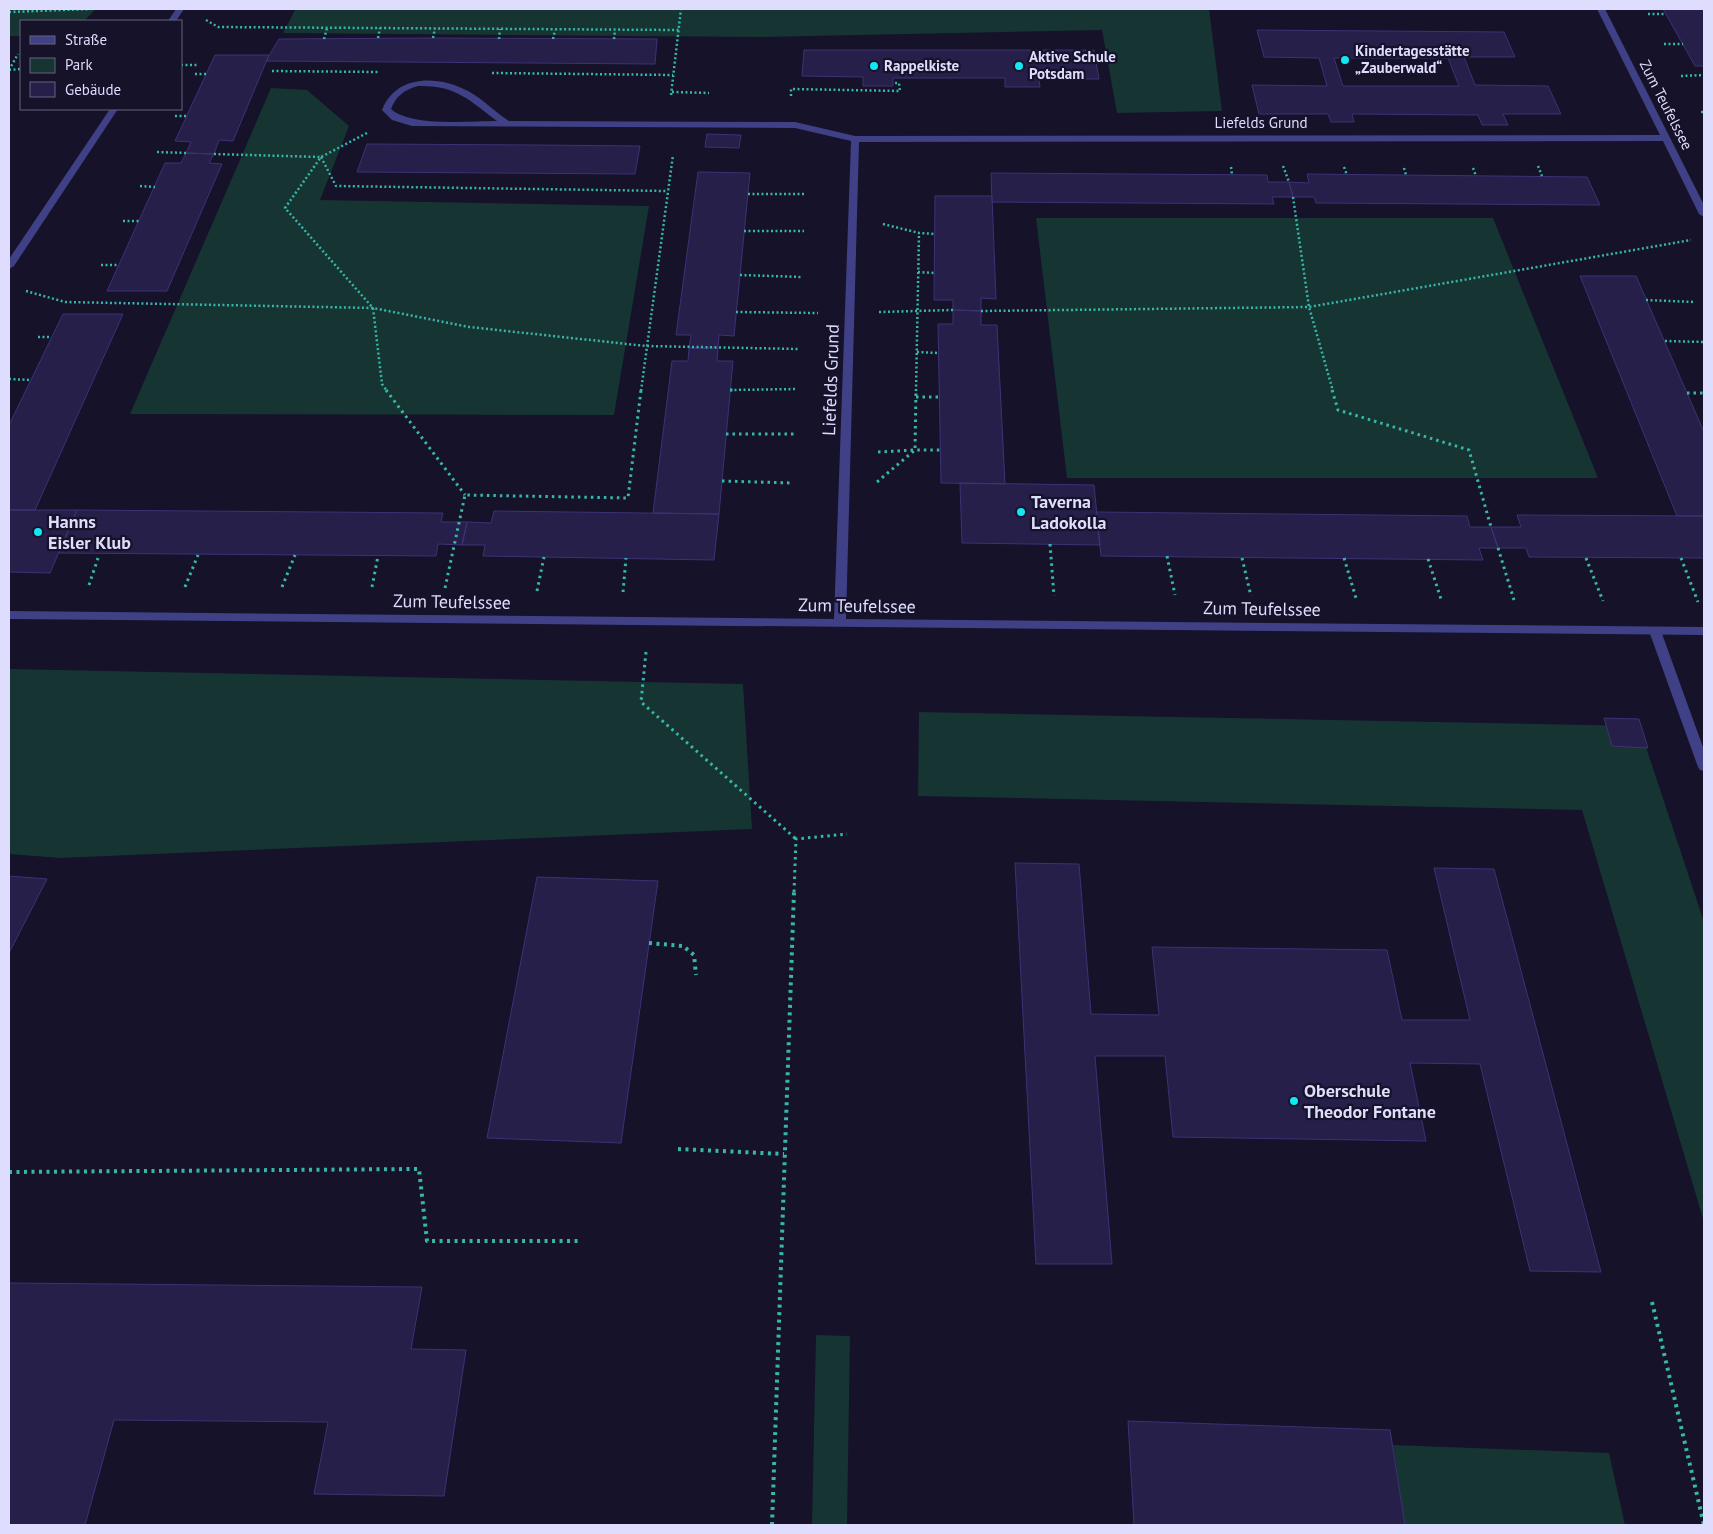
<svg xmlns="http://www.w3.org/2000/svg" width="1713" height="1534" viewBox="0 0 1713 1534" font-family="'PT Sans',sans-serif">
	<style>
		.green { fill: #163431 }
		.building { fill: #261f4a; stroke: #3d3275; fill-rule: evenodd }
		.lines { fill: none; stroke-linecap: round; stroke-linejoin: round }
		.path-far2 { stroke: #37b7aa; stroke-width: 2.5; stroke-dasharray: 2 2.5; stroke-linecap: butt }
		.path-far1 { stroke: #37b7aa; stroke-width: 3; stroke-dasharray: 2.5 4; stroke-linecap: butt }
		.path { stroke: #37b7aa; stroke-width: 4; stroke-dasharray: 3 4.5; stroke-linecap: butt }
		.service { fill: #404087; fill-rule: evenodd }
		.minor { fill: #404087; fill-rule: evenodd }
		.poi-dot { fill: #13e7f4; stroke: #15122a; stroke-width: 2 }
		.labels { text-anchor: middle; stroke-width: 4.5; stroke-linejoin: round; paint-order: stroke }
		.far-poi-label { font-size: 15px; font-weight: bold; fill: #dfddfd; stroke: #15122a; text-anchor: start }
		.far-street-label { font-size: 15px; fill: #dfddfd; stroke: #15122a }
		.street-label { font-size: 18px; fill: #dfddfd; stroke: #15122a }
		.poi-label { font-size: 18px; font-weight: bold; fill: #dfddfd; stroke: #15122a; text-anchor: start }
	</style>
	<rect width="100%" height="100%" fill="#15122a"/>
	<!-- green -->
	<path class="green" d="M9 9H96L84 21H21V36H9Z
		M315 9H1209L1222 111 1117 113 1102 30 762 37 283 33 295 10Z
		M271 88 307 90 349 126 320 200 649 206 614 415 130 414Z
		M1036 218H1493L1598 478H1067Z
		M9 669 743 684 752 829 60 858 9 854Z
		M919 712 1639 726 1704 922V1222L1582 810 918 796Z
		M816 1335 850 1336 847 1525H812Z
		M1393 1445 1609 1453 1625 1525H1405Z"/>
	<!-- building -->
	<path class="building" d="M1663 9H1704V66H1695Z
		M1257 30 1504 32 1515 57H1464L1475 85 1548 86 1561 114H1503L1508 125H1482L1478 115 1352 114 1354 122H1331L1328 114H1259L1252 85 1327 86 1319 58 1264 57ZM1334 58H1448L1459 86H1343Z
		M279 39 433 38 657 39 655 64 266 61Z
		M804 50H1094L1099 79H1039L1040 87H1005V78H893V86H863V77L802 76Z
		M215 55H269L233 141 219 140 214 154 186 153 191 142 175 141Z
		M707 134 741 135 739 148 705 147Z
		M367 144 535 145 640 146 635 174 357 172Z
		M186 153 214 154 209 163 222 164 167 291H107L165 163H181Z
		M698 172 750 173 734 336 719 335 718 348H689L691 335H676Z
		M991 173 1267 175 1268 182H1289L1293 197H1272L1274 204 992 202Z
		M1307 174 1587 177 1600 205 1316 203 1314 197H1293L1289 182 1309 183Z
		M935 196H992L996 299 981 298V311L953 310V300H934Z
		M1580 276H1636L1704 432V516H1677Z
		M953 310 981 311V325H997L1005 484 941 483 938 324H953Z
		M63 314H123L35 510H9V425Z
		M689 348H718L717 361H733L719 514 653 513 672 361H688Z
		M960 483 1094 485 1100 545 962 543Z
		M9 510H77L50 573 9 572Z
		M77 510 443 513 441 522H467L462 545 438 544 436 556 59 553Z
		M494 511 719 514 714 560 483 556 485 545H462L467 522 491 523Z
		M1096 512 1467 516 1470 527H1491L1498 548H1479L1483 560 1101 556Z
		M1517 515 1704 516V558L1529 557 1526 548H1498L1491 527H1521Z
		M1604 718 1639 719 1648 748 1612 746Z
		M1015 863 1079 864 1091 1014 1159 1015 1152 947 1387 950 1402 1020H1470L1434 868 1494 869 1601 1272 1530 1271 1480 1064 1410 1063 1426 1141 1173 1137 1165 1056H1095L1112 1264H1036Z
		M9 876 47 879 9 953Z
		M537 877 658 881 621 1143 487 1138Z
		M9 1283 422 1287 411 1349 466 1350 444 1496 314 1494 328 1422 114 1420 85 1525H9Z
		M1128 1421 1390 1430 1405 1525H1134Z"/>
	<g class="lines">
		<!-- path-far2 -->
		<path class="path-far2" d="M9 12 91 9
			M1648 14H1666
			M206 20 218 27 679 30
			M378 38 380 28
			M433 38 435 28
			M324 39 327 28
			M499 39 500 29
			M553 39 555 30
			M614 39 615 30
			M1664 44H1683
			M181 65H199
			M9 70 18 54
			M9 70 21 69
			M272 71 378 72
			M492 73 673 75
			M195 74H206
			M1681 76 1704 75
			M672 92 709 93
			M671 95 681 9
			M791 96V89L900 91 899 83H893
			M1701 112H1704
			M175 116H187
			M367 133 321 157 285 208 373 308 382 384 387 391
			M157 152 186 153
			M214 154 320 157
			M321 157 336 186 667 191
			M1283 166 1289 182
			M1538 166 1542 176
			M1231 167 1232 175
			M1344 167 1347 175
			M1404 168 1406 175
			M1473 168 1476 176
			M140 186 155 187
			M748 194H806
			M1293 197 1309 307 1333 391
			M123 221H139
			M883 224 919 233 935 234
			M744 231H804
			M101 265H119
			M918 272 935 273
			M740 275 802 277
			M26 291 65 302 373 308 469 327 646 346 799 349
			M1646 300 1694 302
			M981 311 1309 307 1691 240
			M736 312 818 313
			M879 312 953 310
			M38 337H51
			M1665 341 1704 342
			M917 352 938 353
			M9 379 31 380
			M730 390 797 389
			M641 391 673 155
			M916 391 919 233"/>
		<!-- path-far1 -->
		<path class="path-far1" d="M386 390 465 495
			M730 390H734
			M1332 390 1338 410 1469 450 1491 527
			M1687 393H1704
			M916 397H940
			M726 434H795
			M878 452 915 450 916 390
			M722 481 792 483
			M877 482 915 450H940
			M1050 544 1054 596
			M1498 548 1514 600
			M1167 556 1175 595
			M1242 558 1251 596
			M1344 558 1356 598
			M1586 558 1603 601
			M1681 558 1698 602
			M1428 559 1441 599
			M89 585 99 555
			M185 587 198 555
			M282 587 295 555
			M372 587 378 556
			M445 588 465 495 628 498 641 390
			M537 591 544 557
			M623 592 626 558
			M646 652 641 702 796 839
			M794 892 796 839 847 834"/>
		<!-- path -->
		<path class="path" d="M649 943 683 946 694 955 696 975
			M678 1149 784 1154
			M9 1172 419 1169 427 1241H580
			M1652 1302 1704 1525
			M772 1525 794 891"/>
		<!-- service -->
		<path class="service" d="M1655 627 1661 631 1704 750V771L1700 770 1698 767 1649 631Z"/>
		<!-- minor -->
		<path class="minor" d="M176 9H184L176 21H168Z
			M1597 9H1605L1704 205V217L1699 214 1663 141 859 142 846 619 1704 627V635L9 619V611L834 619 851 141 795 128 412 126 392 120 382 110C396 74 438 75 468 91 483 99 495 112 509 121L795 122 855 136 1660 135ZM418 86C456 85 469 100 497 121 469 121 411 127 391 109 396 96 404 90 418 86Z
			M110 109H118L14 266 9 269V259Z"/>
	</g>
	<!-- markers -->
	<g class="poi-dot">
		<circle cx="1345" cy="60" r="5"/>
		<circle cx="874" cy="66" r="5"/>
		<circle cx="1019" cy="66" r="5"/>
		<circle cx="1021" cy="512" r="5"/>
		<circle cx="38" cy="532" r="5"/>
		<circle cx="1294" cy="1101" r="5"/>
	</g>
	<g class="labels">
		<!-- far-poi labels -->
		<g class="far-poi-label">
			<text x="1355" y="56">Kindertagesstätte<tspan x="1355" dy="17">„Zauberwald“</tspan></text>
			<text x="1029" y="62">Aktive Schule<tspan x="1029" dy="17">Potsdam</tspan></text>
			<text x="884" y="71">Rappelkiste</text>
		</g>
		<!-- far-street labels -->
		<g class="far-street-label">
			<text transform="translate(1666 105) rotate(63)" y="5">Zum Teufelssee</text>
			<text x="1261" y="128">Liefelds Grund</text>
		</g>
		<!-- street labels -->
		<g class="street-label">
			<text transform="translate(831 380) rotate(-88)" y="6">Liefelds Grund</text>
			<text transform="translate(452 602) rotate(1)" y="6">Zum Teufelssee</text>
			<text transform="translate(857 606) rotate(1)" y="6">Zum Teufelssee</text>
			<text transform="translate(1262 609) rotate(1)" y="6">Zum Teufelssee</text>
		</g>
		<!-- poi labels -->
		<g class="poi-label">
			<text x="1031" y="508">Taverna<tspan x="1031" dy="21">Ladokolla</tspan></text>
			<text x="48" y="528">Hanns<tspan x="48" dy="21">Eisler Klub</tspan></text>
			<text x="1304" y="1097">Oberschule<tspan x="1304" dy="21">Theodor Fontane</tspan></text>
		</g>
	</g>
	<!-- border -->
	<rect width="1713" height="1534" fill="none" stroke="#dfddfd" stroke-width="20"/>
	<!-- legend -->
	<rect x="20" y="20" width="162" height="90" fill="#15122a" stroke="#66637e"/>
	<rect x="30" y="36" width="25" height="8" fill="#404087" stroke="#66637e"/>
	<text x="65" y="45" font-size="15" fill="#dfddfd">Straße</text>
	<rect x="30" y="58" width="25" height="15" fill="#163431" stroke="#66637e"/>
	<text x="65" y="70" font-size="15" fill="#dfddfd">Park</text>
	<rect x="30" y="82" width="25" height="15" fill="#261f4a" stroke="#66637e"/>
	<text x="65" y="95" font-size="15" fill="#dfddfd">Gebäude</text>
</svg>
